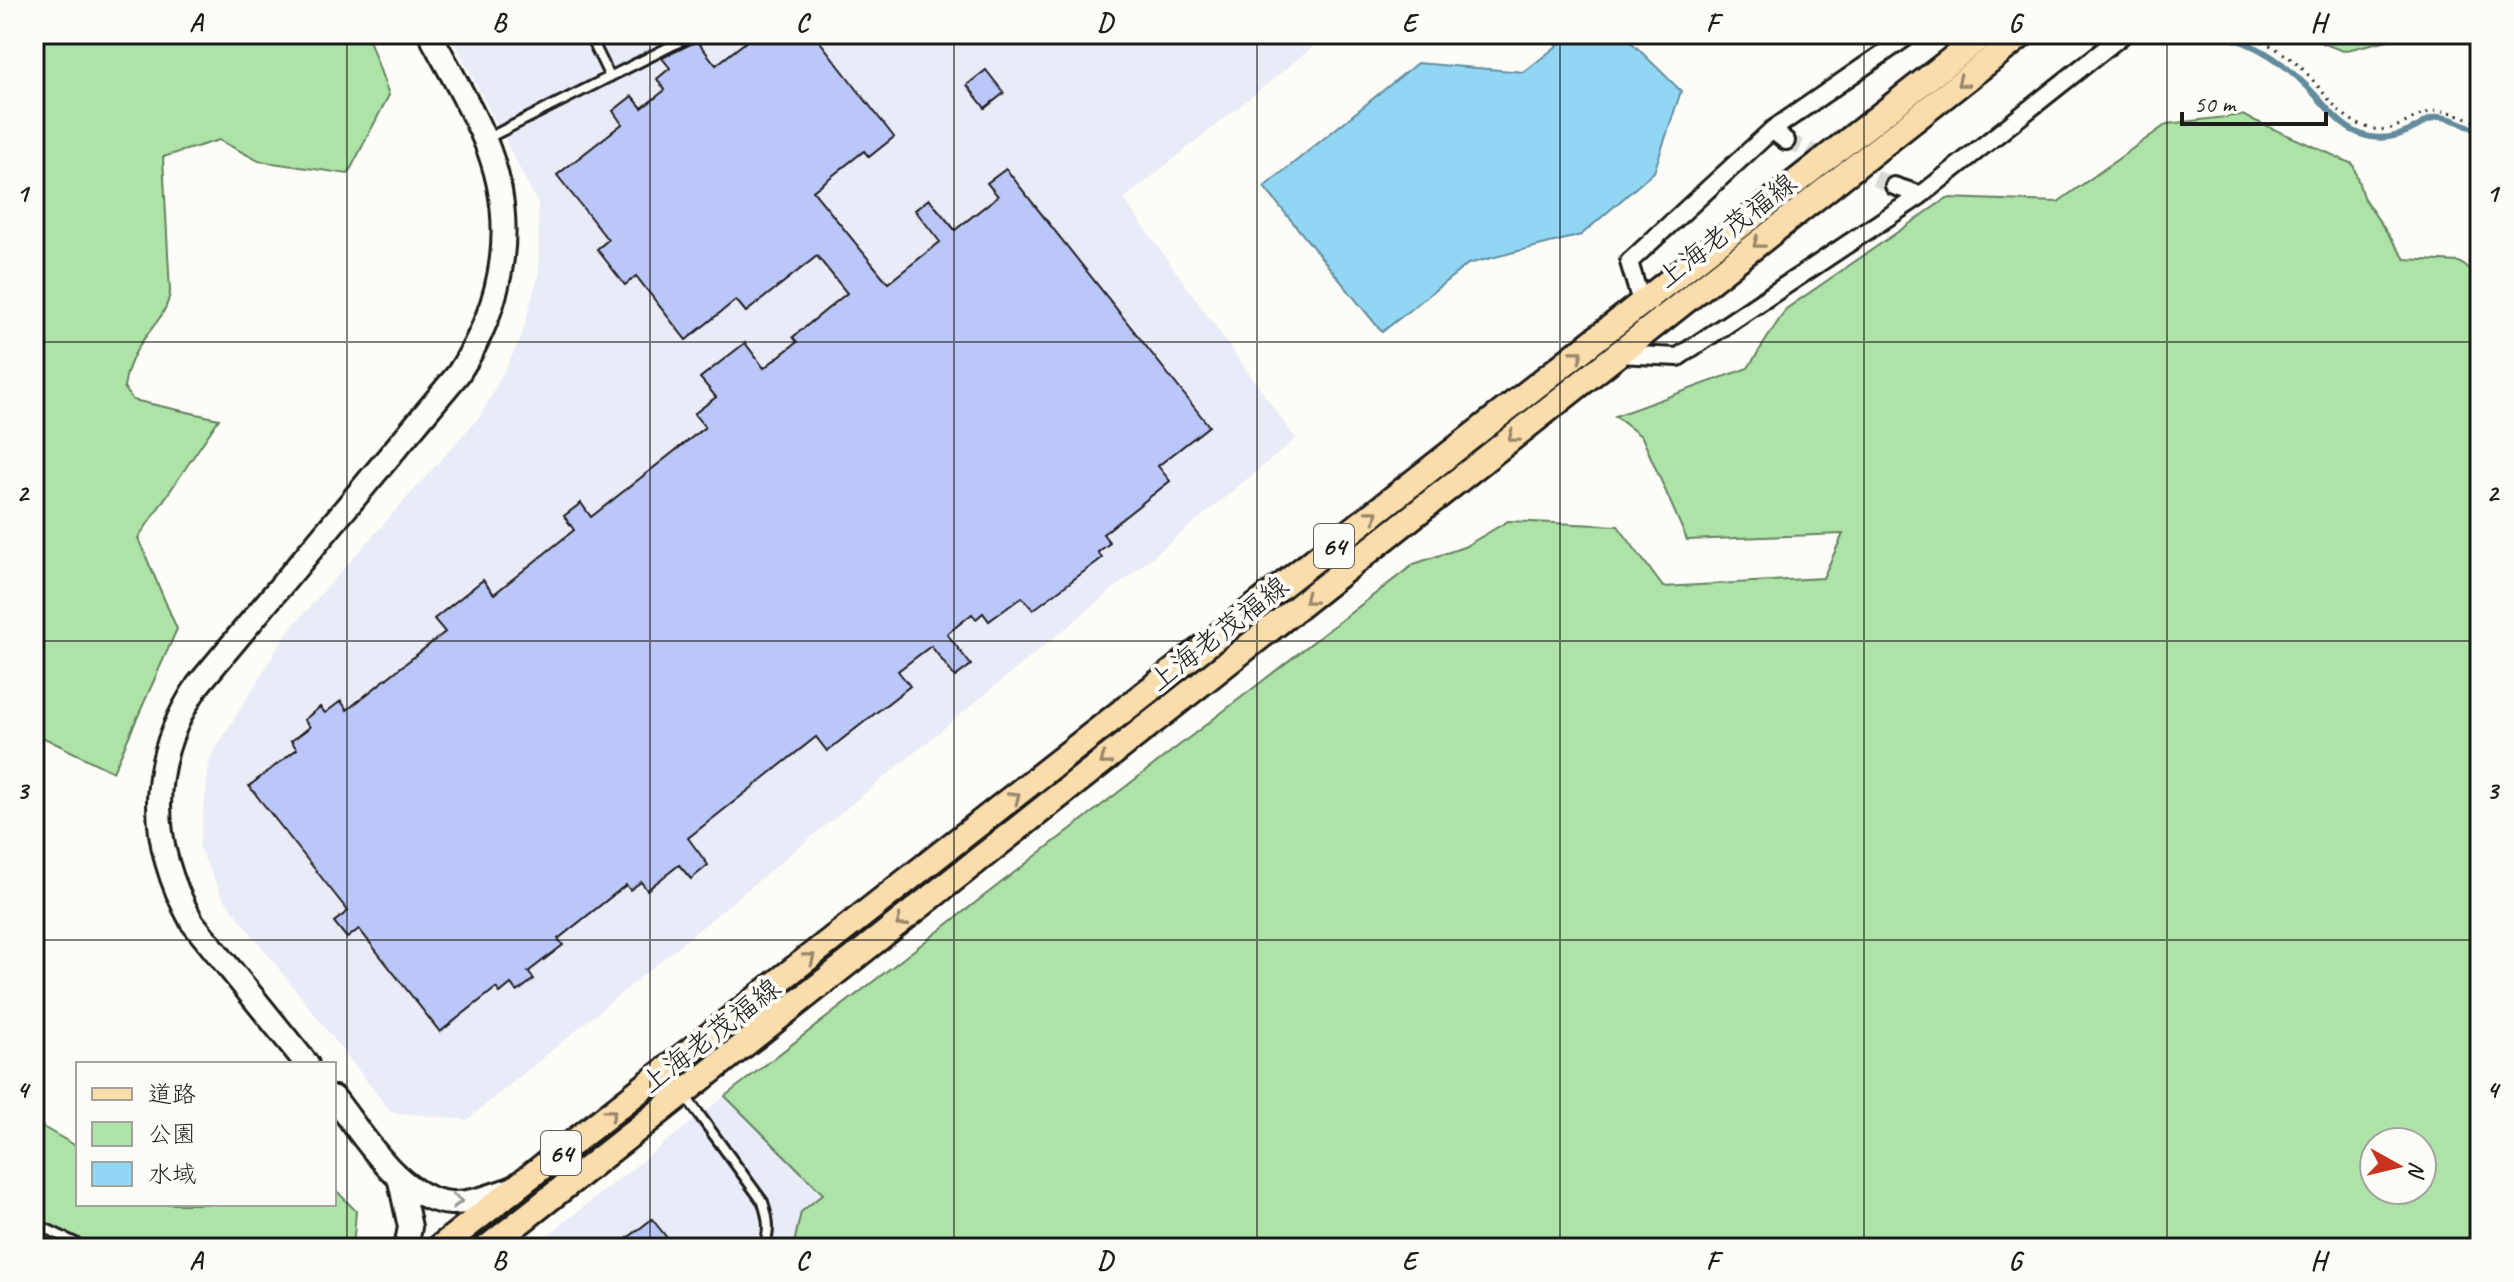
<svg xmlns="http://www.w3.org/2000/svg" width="2514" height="1282" viewBox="0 0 2514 1282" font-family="Caveat,'Klee One',sans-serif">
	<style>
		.built { fill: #e9ecf7 }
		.green { fill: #ade3a6; stroke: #648061; stroke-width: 2; fill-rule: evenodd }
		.water { fill: #91d6f3; stroke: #628c9d; stroke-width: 2 }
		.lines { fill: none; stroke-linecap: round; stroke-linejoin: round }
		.stream { stroke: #628c9d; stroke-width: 6 }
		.building { fill: #bbc7f8; stroke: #1c1c1c; stroke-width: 2 }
		.street-tunnel { stroke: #dbdad6; stroke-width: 16; stroke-dasharray: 16 8; stroke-linecap: butt }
		.lane-casing { stroke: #1c1c1c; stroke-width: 14 }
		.street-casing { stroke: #1c1c1c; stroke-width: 22 }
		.secondary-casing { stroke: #1c1c1c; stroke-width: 28 }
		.primary-casing { stroke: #1c1c1c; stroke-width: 30 }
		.path { stroke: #1c1c1c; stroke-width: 3; stroke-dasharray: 2 6; stroke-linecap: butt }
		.lane { stroke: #fdfcf7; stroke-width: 8 }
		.street { stroke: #fdfcf7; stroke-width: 16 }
		.secondary { stroke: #fdfcf7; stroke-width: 22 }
		.primary { stroke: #faddab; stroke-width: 24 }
		.oneway { stroke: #96866b }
		.oneway2 { stroke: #989794 }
		.grid { fill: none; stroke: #1c1c1c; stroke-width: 2; stroke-opacity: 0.55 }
		.labels { text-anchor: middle; stroke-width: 8; stroke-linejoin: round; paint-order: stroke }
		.shield { fill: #fdfcf7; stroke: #605f5e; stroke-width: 2 }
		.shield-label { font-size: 26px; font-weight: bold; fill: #1c1c1c }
		.street-label { font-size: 28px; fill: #1c1c1c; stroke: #fdfcf7 }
		.neatline { fill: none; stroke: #1c1c1c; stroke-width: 3 }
		.grid-label { font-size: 26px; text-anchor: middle; font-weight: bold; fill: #1c1c1c }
	</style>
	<rect width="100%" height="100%" fill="#fdfcf7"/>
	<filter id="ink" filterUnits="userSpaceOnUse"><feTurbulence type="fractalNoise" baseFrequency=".0125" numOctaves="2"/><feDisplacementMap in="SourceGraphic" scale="16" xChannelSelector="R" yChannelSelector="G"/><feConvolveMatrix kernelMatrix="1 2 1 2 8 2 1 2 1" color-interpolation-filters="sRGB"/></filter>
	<g filter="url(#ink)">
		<!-- built -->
		<path class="built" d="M450 34H1329L1124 199 1296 439 467 1120 391 1112 222 896 199 847 210 758 288 631 481 415 521 338 539 273 538 204Z
			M725 1096 823 1195 793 1248H531Z"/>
		<!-- green -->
		<path class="green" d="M34 34H367L389 95 348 174 259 161 219 140 163 157 170 292C167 315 151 327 139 346 131 359 126 373 124 387L133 400 219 419 138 538 177 629 113 772 34 733Z
			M2299 34H2412L2343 51Z
			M2242 115 2353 164 2363 197 2405 259 2459 262 2480 276V1248H793L801 1212 823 1194 725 1096 1414 564 1464 547 1508 521 1618 526 1663 587 1823 578 1843 534 1687 540 1642 437 1615 416 1748 368 1786 309 1947 198 2058 202 2167 124ZM2374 1142H2422V1190H2374Z
			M34 1122 78 1147V1204H334V1188L356 1211 353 1248H34Z"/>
		<!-- water -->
		<path class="water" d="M1572 34H1623L1681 91 1654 172 1581 235 1468 264 1382 332 1264 187 1417 63 1524 72Z"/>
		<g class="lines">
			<!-- stream -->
			<path class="stream" d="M2214 34C2257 41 2288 65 2317 97 2329 110 2341 126 2358 133 2378 142 2399 137 2417 127 2424 123 2431 117 2439 117 2453 117 2468 127 2480 131"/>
		</g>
		<!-- building -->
		<path class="building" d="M756 34H814L894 137 869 157 864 151 813 191 888 283 940 242 915 210 929 199 955 230 998 196 987 183 1006 169 1209 426 1158 466 1170 481 1103 534 1110 543 1098 552 1102 558 1033 610 1022 597 989 621 983 613 976 619 972 614 947 634 971 665 955 677 931 646 898 671 910 686 827 751 816 737 688 838 708 865 691 879 679 865 647 890 641 882 630 890 626 885 558 939 563 945 528 972 534 979 517 992 511 984 500 993 496 988 440 1032 359 929 347 938 334 922 348 911 249 786 297 749 291 741 310 727 304 720 320 707 325 713 341 701 347 710 445 632 434 619 483 580 494 594 574 530 564 516 581 503 591 517 705 427 694 414 716 397 700 378 745 343 764 368 797 342 793 337 847 293 817 256 746 312 736 300 686 340 636 276 625 285 597 249 608 240 557 175 622 124 613 111 632 96 642 108 665 90 657 79 670 68 662 58 697 41 716 65Z
			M986 70 1004 93 985 108 967 85Z
			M652 1219 675 1248H615Z"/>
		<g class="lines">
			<!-- street-tunnel -->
			<path class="street-tunnel" d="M1786 141 1894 186"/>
			<!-- lane casing -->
			<g class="lane-casing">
				<path id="lane" d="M589 34 610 77
					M486 139 695 34
					M684 1094 763 1202C768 1218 771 1232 763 1248
					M34 1223 86 1248"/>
			</g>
			<!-- street casing -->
			<g class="street-casing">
				<path id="street" d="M1772 130 1786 141
					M1894 186 1921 195
					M1642 305 1629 262 1772 130 1911 34
					M1618 354 1678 357 1921 195 2124 34"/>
			</g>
			<!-- secondary casing -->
			<g class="secondary-casing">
				<path id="secondary" d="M307 1064 192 922C148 842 146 762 198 685L458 374C505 302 519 220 484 138 469 103 448 68 430 34
					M334 1098C363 1134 400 1200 451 1203 472 1204 492 1195 512 1189
					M400 1181 410 1227 406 1248"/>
			</g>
			<!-- primary casing -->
			<g class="primary-casing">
				<path id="primary" d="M439 1248 1984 34
					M487 1248 2023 34"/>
			</g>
			<!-- path -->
			<path class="path" d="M2248 34C2265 42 2282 51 2296 63 2319 82 2334 115 2363 126 2397 139 2412 111 2439 111 2453 111 2467 118 2480 123"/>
			<!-- lane -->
			<use href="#lane" class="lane"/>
			<!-- street -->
			<use href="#street" class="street"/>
			<!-- secondary -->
			<use href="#secondary" class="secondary"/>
			<!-- primary -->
			<use href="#primary" class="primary"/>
		</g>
		<!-- one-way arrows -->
		<defs><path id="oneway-chevron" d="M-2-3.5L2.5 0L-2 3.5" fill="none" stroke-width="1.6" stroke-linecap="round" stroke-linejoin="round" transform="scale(2)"/></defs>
		<g class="oneway">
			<use href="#oneway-chevron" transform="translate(1962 82) rotate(142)"/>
			<use href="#oneway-chevron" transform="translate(1758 243) rotate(142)"/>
			<use href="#oneway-chevron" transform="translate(1578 355) rotate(-38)"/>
			<use href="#oneway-chevron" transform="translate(1513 437) rotate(142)"/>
			<use href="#oneway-chevron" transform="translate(1373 515) rotate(-38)"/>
			<use href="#oneway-chevron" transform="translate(1309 599) rotate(142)"/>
			<use href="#oneway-chevron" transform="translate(1105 760) rotate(142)"/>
			<use href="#oneway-chevron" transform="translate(1015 797) rotate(-38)"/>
			<use href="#oneway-chevron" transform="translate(901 922) rotate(142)"/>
			<use href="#oneway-chevron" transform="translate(810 958) rotate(-38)"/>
			<use href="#oneway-chevron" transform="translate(611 1114) rotate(-38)"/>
		</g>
		<use class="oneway2" href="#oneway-chevron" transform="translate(457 1201) rotate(-1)"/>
	</g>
	<!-- grid -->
	<path class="grid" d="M347 34V1248M650 34V1248M954 34V1248M1257 34V1248M1560 34V1248M1864 34V1248M2167 34V1248M34 342H2480M34 641H2480M34 940H2480"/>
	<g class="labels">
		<!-- shield labels -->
		<g class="shield">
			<rect x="1314" y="524" width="40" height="44" rx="6"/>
			<rect x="541" y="1131" width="40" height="44" rx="6"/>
		</g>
		<g class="shield-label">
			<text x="1334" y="555">64</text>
			<text x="561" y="1162">64</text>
		</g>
		<!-- street labels -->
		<g class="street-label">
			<text transform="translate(1726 230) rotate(-38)" y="10">上海老茂福線</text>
			<text transform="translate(1218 633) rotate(-38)" y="10">上海老茂福線</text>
			<text transform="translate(710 1035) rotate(-38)" y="10">上海老茂福線</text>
		</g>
	</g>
	<!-- margin -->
	<rect width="2514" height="1282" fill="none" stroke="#fdfcf7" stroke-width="88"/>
	<!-- legend -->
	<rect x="76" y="1062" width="260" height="144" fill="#fdfcf7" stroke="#a3a29f" stroke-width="2"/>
	<rect x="92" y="1088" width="40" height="12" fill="#faddab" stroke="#a3a29f" stroke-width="2"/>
	<text x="148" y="1102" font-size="24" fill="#1c1c1c">道路</text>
	<rect x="92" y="1122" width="40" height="24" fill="#ade3a6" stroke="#a3a29f" stroke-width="2"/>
	<text x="148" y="1142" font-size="24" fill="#1c1c1c">公園</text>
	<rect x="92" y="1162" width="40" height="24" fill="#91d6f3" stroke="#a3a29f" stroke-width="2"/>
	<text x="148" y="1182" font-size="24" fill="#1c1c1c">水域</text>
	<!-- north arrow -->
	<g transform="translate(2398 1166) rotate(98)"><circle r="38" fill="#fdfcf7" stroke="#a3a29f" stroke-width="2"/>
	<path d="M0-6L14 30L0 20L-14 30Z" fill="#c8321e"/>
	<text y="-12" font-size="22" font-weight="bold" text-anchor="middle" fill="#1c1c1c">N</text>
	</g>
	<!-- scale -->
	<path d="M2182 112v12h144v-12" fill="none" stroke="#1c1c1c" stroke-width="4"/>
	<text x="2194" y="112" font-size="24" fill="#1c1c1c" stroke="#fdfcf7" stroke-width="6" paint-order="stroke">50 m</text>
	<rect x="44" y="44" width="2426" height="1194" class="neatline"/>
	<g class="grid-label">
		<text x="196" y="31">A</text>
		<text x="499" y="31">B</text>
		<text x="802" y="31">C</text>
		<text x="1105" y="31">D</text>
		<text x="1409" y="31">E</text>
		<text x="1712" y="31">F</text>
		<text x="2015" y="31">G</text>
		<text x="2318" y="31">H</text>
		<text x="22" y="202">1</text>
		<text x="2492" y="202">1</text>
		<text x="22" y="501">2</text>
		<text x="2492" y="501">2</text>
		<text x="22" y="799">3</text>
		<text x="2492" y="799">3</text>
		<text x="22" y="1098">4</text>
		<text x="2492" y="1098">4</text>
		<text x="196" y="1269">A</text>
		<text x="499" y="1269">B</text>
		<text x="802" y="1269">C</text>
		<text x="1105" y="1269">D</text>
		<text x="1409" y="1269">E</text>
		<text x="1712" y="1269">F</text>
		<text x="2015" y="1269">G</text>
		<text x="2318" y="1269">H</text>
	</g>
</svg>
